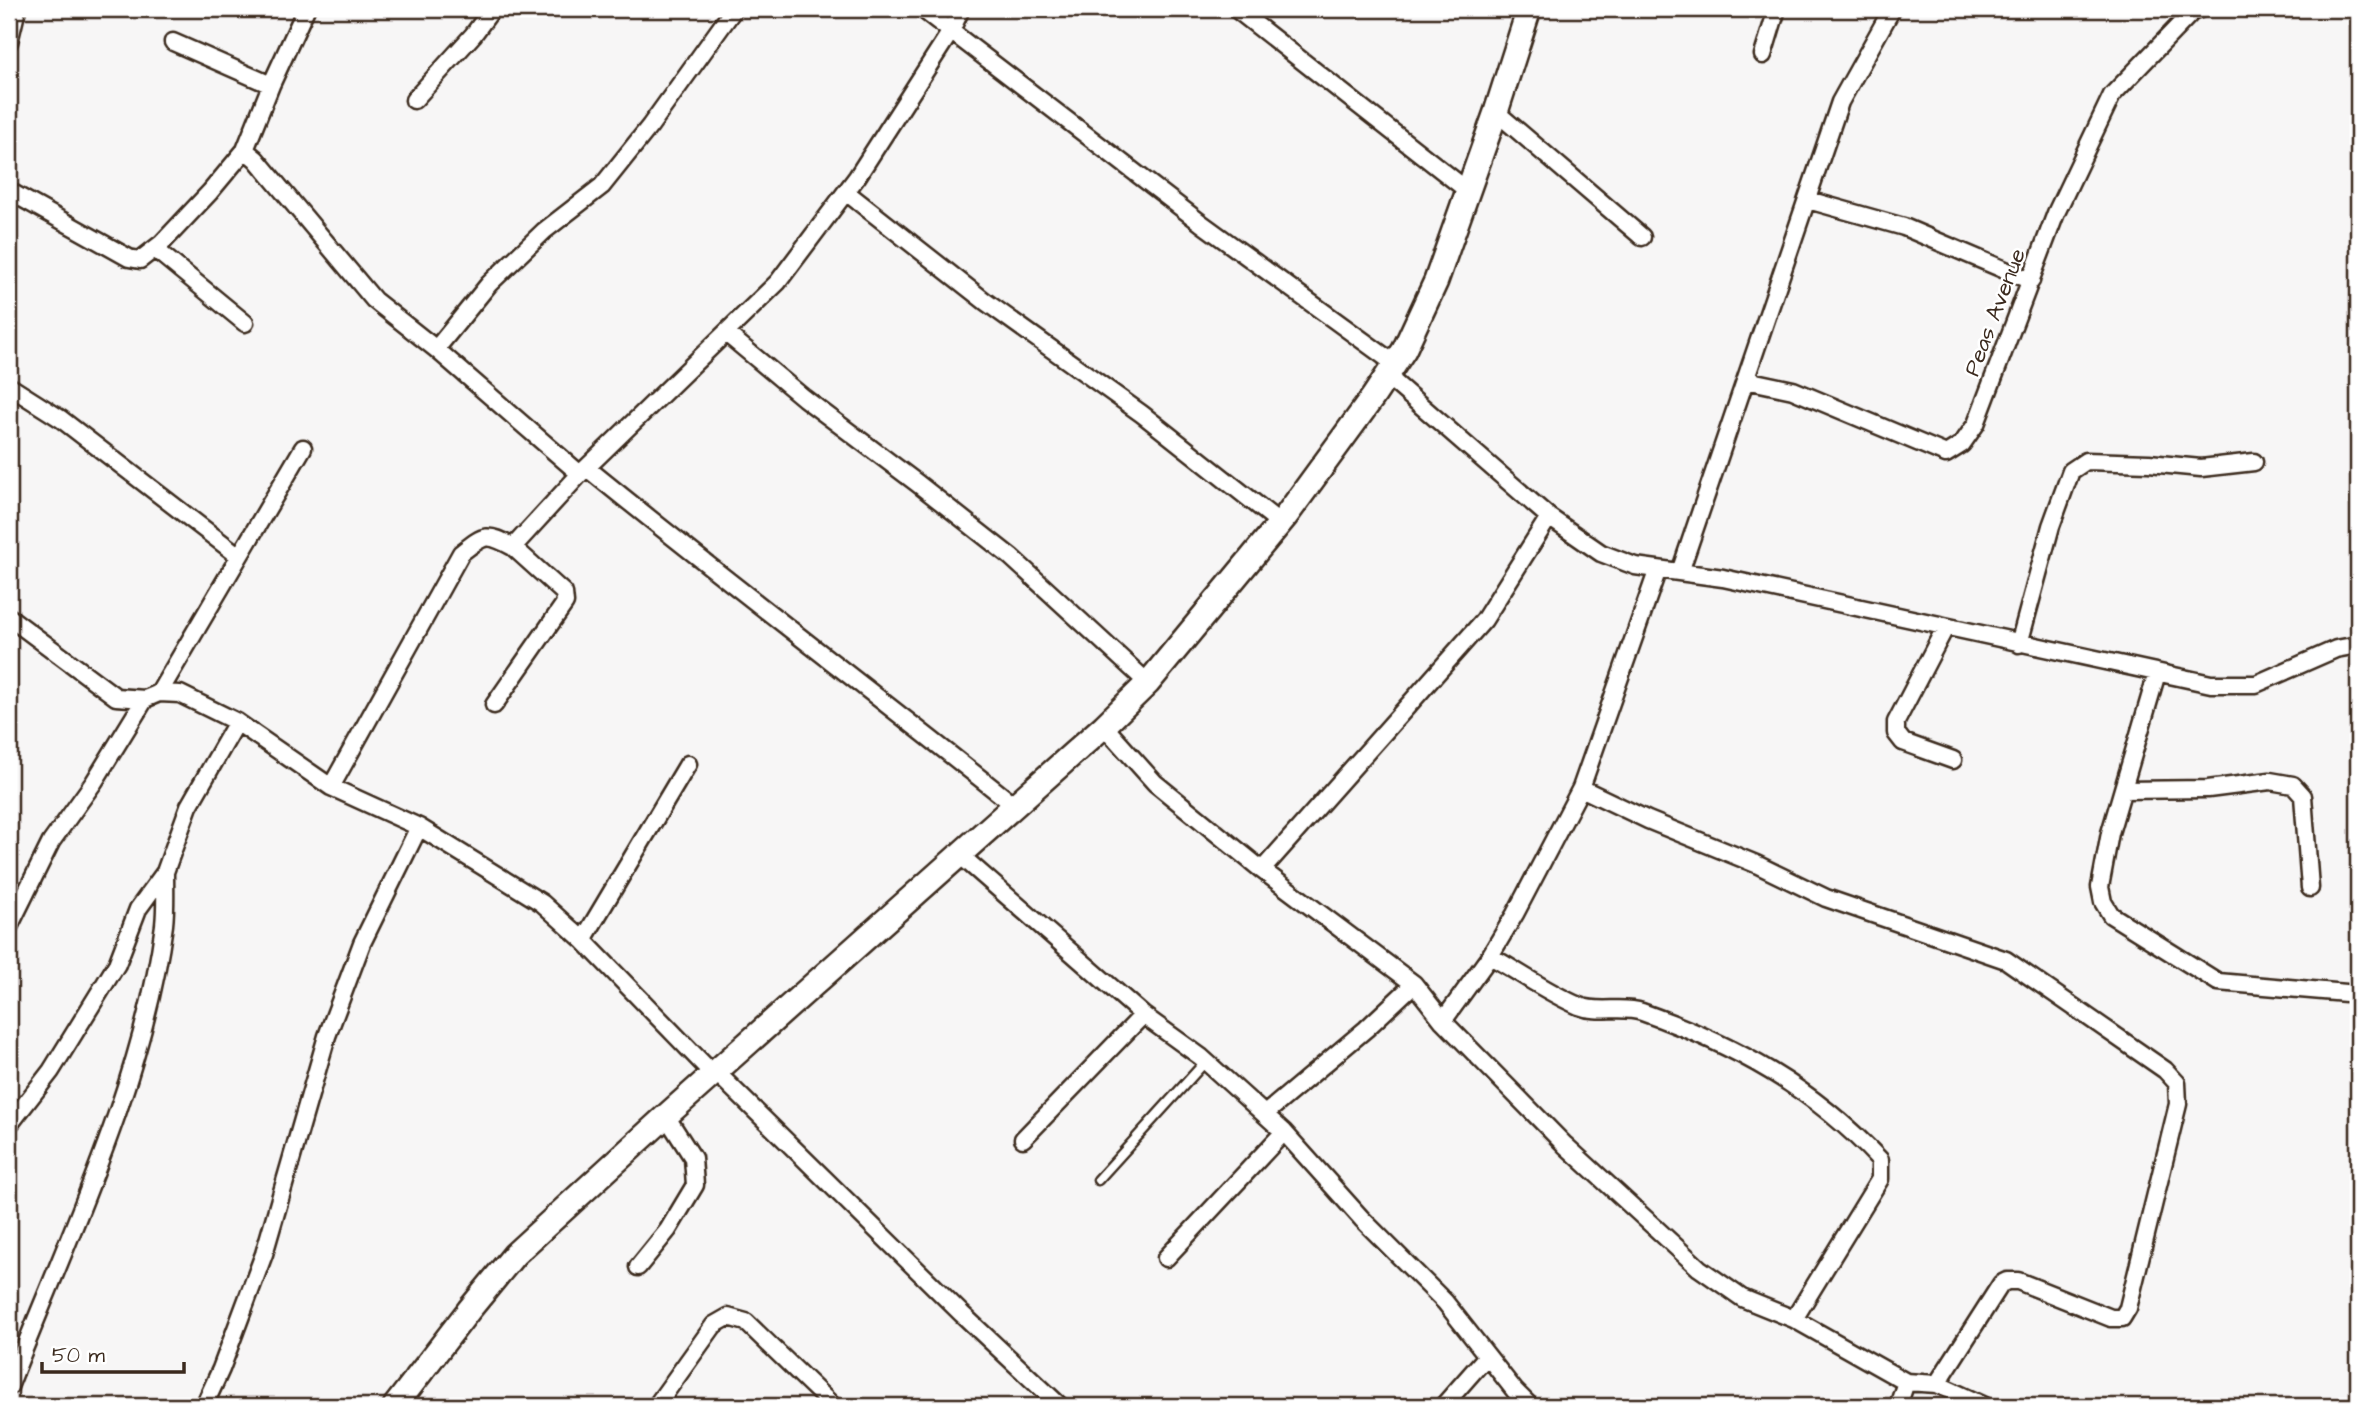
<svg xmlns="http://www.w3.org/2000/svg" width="2367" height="1415" viewBox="0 0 2367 1415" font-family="'Architects Daughter',sans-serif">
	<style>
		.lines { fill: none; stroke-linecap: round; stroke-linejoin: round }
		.lane-casing { stroke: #3b2a1e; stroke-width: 13 }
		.street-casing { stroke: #3b2a1e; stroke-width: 21 }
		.secondary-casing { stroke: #3b2a1e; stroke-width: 28 }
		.lane { stroke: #fff; stroke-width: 8 }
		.street { stroke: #fff; stroke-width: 16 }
		.secondary { stroke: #fff; stroke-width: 23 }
		.labels { text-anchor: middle; stroke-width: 5; stroke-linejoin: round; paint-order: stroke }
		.street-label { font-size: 23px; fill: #3b2a1e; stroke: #fff }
	</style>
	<rect width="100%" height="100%" fill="#f7f6f6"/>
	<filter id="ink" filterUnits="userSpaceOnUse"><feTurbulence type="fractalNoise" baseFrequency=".0143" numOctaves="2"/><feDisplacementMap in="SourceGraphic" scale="14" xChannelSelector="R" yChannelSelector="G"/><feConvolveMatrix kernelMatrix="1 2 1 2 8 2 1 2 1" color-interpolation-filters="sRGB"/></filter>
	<g filter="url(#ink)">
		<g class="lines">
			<!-- lane casing -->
			<g class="lane-casing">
				<path id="lane" d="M1098 1180 1206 1061"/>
			</g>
			<!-- street casing -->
			<g class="street-casing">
				<path id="street" d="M922 9 1201 223 1395 364
					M1236 9 1468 191
					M9 42 17 9
					M173 42 271 85
					M1763 55 1777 9
					M414 100 473 35 492 9
					M1496 112 1642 237
					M245 150 256 159 374 300 436 349 580 474
					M9 191 129 258 140 260 162 243 210 192 245 150 271 85 306 9
					M846 192 986 302 1142 414 1280 523
					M1808 200 1904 227 2031 281
					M155 249 245 323
					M726 333 804 398 917 483 1011 557 1148 683
					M436 349 489 284 544 231 602 186 650 126 734 9
					M1387 376 1549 517 1601 553 1635 566 1723 578 2211 684H2256L2336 649 2358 645
					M1746 380 1793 390 1946 454 1962 444 1976 424 2056 213 2112 95 2192 12 2200 9
					M9 386 61 419 239 556
					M587 468C728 583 873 692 1015 806
					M1680 572 1840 102 1892 9
					M9 617 116 697 145 699 159 693 180 694 237 722 331 787 419 827 542 903 583 940 713 1074
					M1945 628 1896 722V733L1903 742 1953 760
					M2019 644 2051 526 2071 471 2086 461 2149 463 2201 468 2254 462
					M2157 673 2110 833 2100 887 2103 902 2111 915 2218 982 2358 994
					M159 693 303 448
					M494 705 565 603 564 593 513 547
					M1104 726 1155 783 1262 870 1414 984 1443 1021 1565 1145 1699 1268 1742 1298 1794 1319 1906 1382 1937 1384 1985 1406
					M331 787 461 553C484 535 486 532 513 547L580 474 778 282 857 177 951 31 961 9
					M1581 788 1648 820 1756 864 1826 898 2006 960 2165 1070 2177 1083 2178 1104 2128 1308 2122 1318H2111L2018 1281H2007L2001 1284 1937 1384
					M2123 790 2208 789 2270 781 2293 785 2303 796 2310 888
					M960 855 1143 1015 1201 1057 1284 1132 1362 1219 1445 1302 1515 1391 1530 1406
					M1262 870 1484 620 1549 517
					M9 927 51 842 94 782 145 699
					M583 940 688 764
					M1490 956C1519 972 1548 993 1579 1006 1599 1014 1621 1005 1642 1012 1735 1045 1812 1087 1880 1160V1179L1794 1319
					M1443 1021 1490 956 1515 914 1581 788 1658 569
					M716 1072 962 1314 1060 1406
					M1265 1114 1366 1029 1414 984
					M9 1125 51 1071 117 964 138 909 165 872 189 806 237 722
					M1023 1139 1143 1015
					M1166 1258 1284 1132
					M638 1267 668 1230 695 1185 693 1158 666 1116
					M9 1387C67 1238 143 1084 164 925 166 907 165 889 165 872
					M204 1406 221 1369 264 1254 327 1036 362 943 419 827
					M656 1406 714 1325 728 1317 746 1322 833 1406
					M1443 1406 1487 1356
					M1898 1406 1906 1382"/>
			</g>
			<!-- secondary casing -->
			<g class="secondary-casing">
				<path id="secondary" d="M395 1406 469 1310 515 1254 666 1116 1104 726 1148 683 1286 516 1373 397 1404 350 1436 281 1496 112 1529 9"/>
			</g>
			<!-- lane -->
			<use href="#lane" class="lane"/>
			<!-- street -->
			<use href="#street" class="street"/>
			<!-- secondary -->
			<use href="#secondary" class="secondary"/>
		</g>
	</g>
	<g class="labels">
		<!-- street labels -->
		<g class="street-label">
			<text transform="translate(1994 312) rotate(-69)" y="8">Peas Avenue</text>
		</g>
	</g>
	<!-- margin -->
	<rect width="2367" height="1415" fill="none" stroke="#fff" stroke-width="35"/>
	<rect x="18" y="18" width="2332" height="1380" fill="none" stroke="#3b2a1e" stroke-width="2.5" filter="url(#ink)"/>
	<!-- scale -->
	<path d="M42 1362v10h142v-10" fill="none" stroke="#3b2a1e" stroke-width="3.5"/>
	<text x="52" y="1362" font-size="21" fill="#3b2a1e" stroke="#ffffff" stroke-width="5" paint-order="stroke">50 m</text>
</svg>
